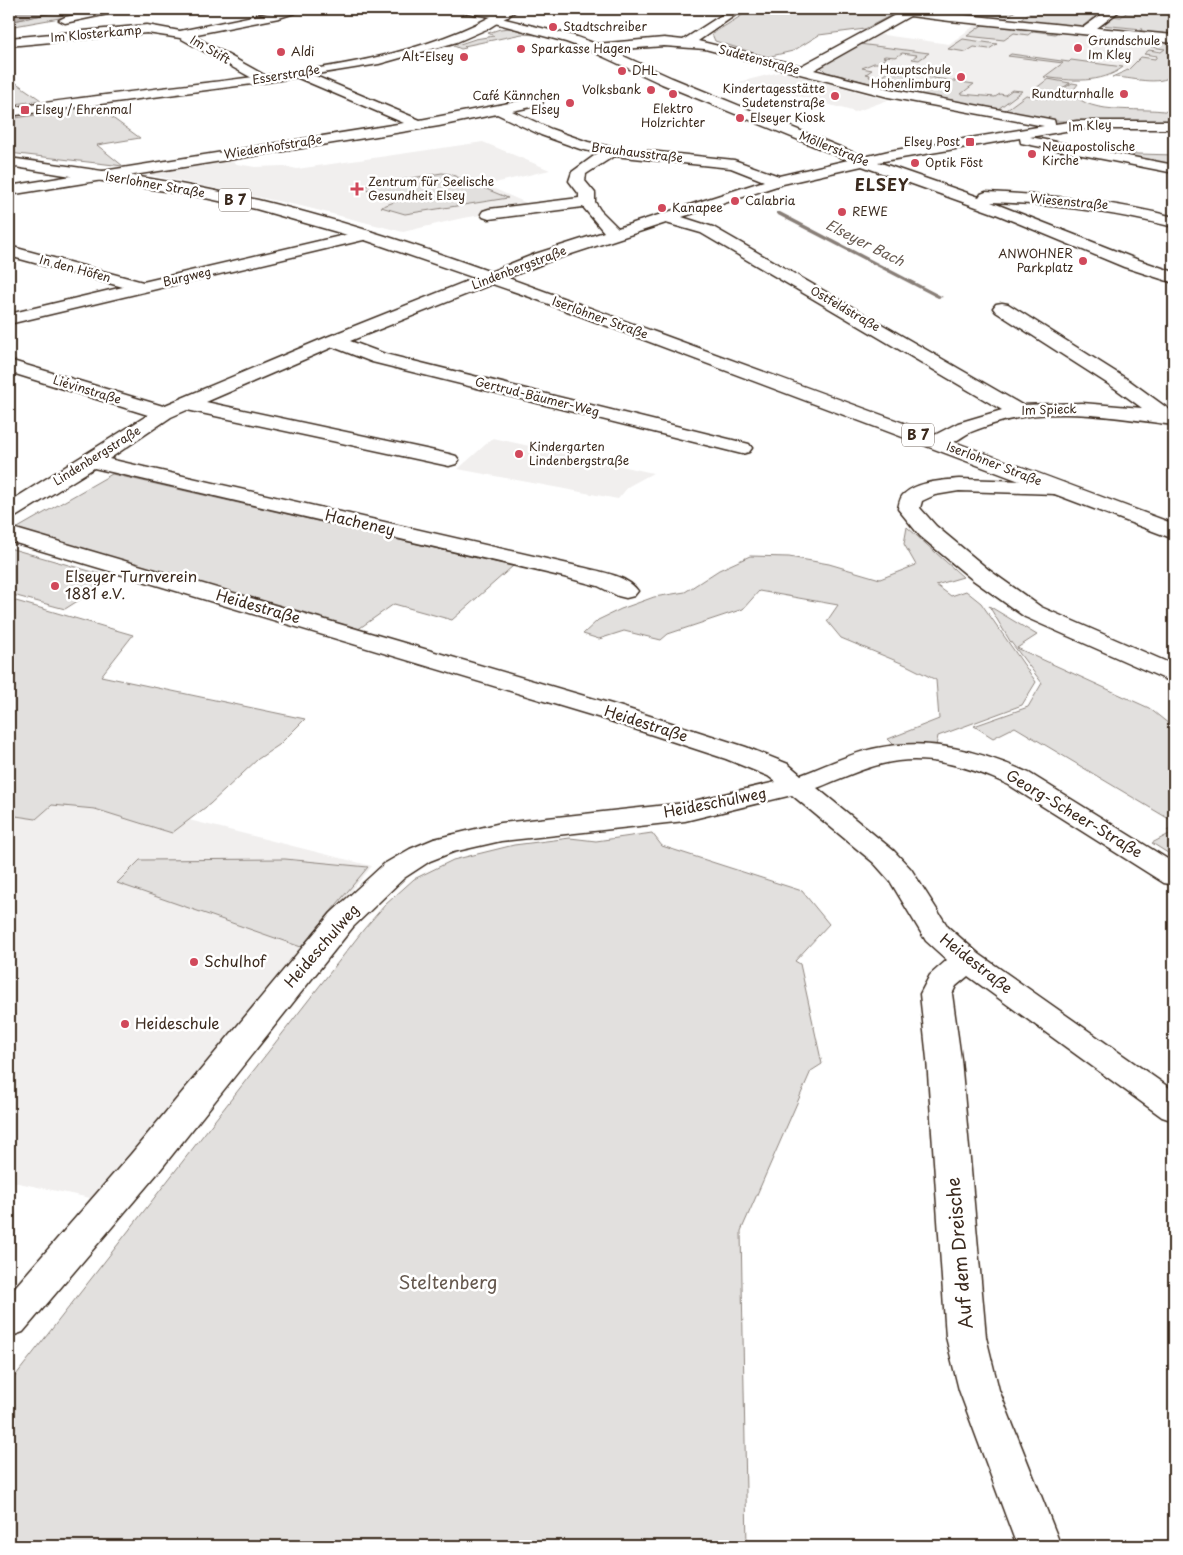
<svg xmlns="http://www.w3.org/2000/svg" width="1183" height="1555" viewBox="0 0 1183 1555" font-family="'Playpen Sans',sans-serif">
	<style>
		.built { fill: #f1efee }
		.green { fill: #e2e0de; stroke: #8e857e }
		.water { fill: #bcb6b3; stroke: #887e77 }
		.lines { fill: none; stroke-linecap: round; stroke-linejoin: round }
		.stream { fill: #887e77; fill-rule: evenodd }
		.minor-casing { stroke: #3b2a1e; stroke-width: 3 }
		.major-casing { stroke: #3b2a1e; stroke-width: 3 }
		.minor { fill: #fff; fill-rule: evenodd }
		.major { fill: #fff; fill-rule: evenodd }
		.poi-dot { fill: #d1495b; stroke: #fff; stroke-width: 2 }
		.labels { text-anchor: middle; stroke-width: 5; stroke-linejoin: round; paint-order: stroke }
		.far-poi-label { font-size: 12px; fill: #3b2a1e; stroke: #fff; text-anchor: start }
		.far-street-label { font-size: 12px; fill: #3b2a1e; stroke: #fff }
		.shield { fill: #fff; stroke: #766a62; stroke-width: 1 }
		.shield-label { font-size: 14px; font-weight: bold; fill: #3b2a1e }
		.far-water-label { font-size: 14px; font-style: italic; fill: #685b52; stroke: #fff }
		.street-label { font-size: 15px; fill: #3b2a1e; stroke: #fff }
		.poi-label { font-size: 15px; fill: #3b2a1e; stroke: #fff; text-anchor: start }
		.far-district-label { font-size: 16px; font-weight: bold; letter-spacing: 1px; fill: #3b2a1e; stroke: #fff }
		.near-street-label { font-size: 18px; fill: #3b2a1e; stroke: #fff }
		.near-park-label { font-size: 18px; fill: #65584e; stroke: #fff }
	</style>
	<rect width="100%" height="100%" fill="#fff"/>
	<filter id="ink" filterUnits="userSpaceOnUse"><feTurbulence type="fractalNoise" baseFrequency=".02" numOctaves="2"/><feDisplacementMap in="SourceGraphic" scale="10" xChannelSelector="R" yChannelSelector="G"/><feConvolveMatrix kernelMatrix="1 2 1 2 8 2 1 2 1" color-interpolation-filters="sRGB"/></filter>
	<g filter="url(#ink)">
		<!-- built -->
		<path class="built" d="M981 21 1174 39V74L1171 76 1097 66 1028 114 881 88 825 72 820 67 876 34 949 44Z
			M784 71 888 100 855 112 777 90 768 91 739 82Z
			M483 142 550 170 486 185 533 206 458 219 403 232 301 206 150 175 155 170 226 159 237 164 255 167 283 166 297 169Z
			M493 438 653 473 629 486 618 499 458 469Z
			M52 805 95 809 172 833 189 820 372 866 95 1199 9 1181V815L36 819Z"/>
		<!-- green -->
		<path class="green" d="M70 9H110L9 27V22Z
			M752 9H903L865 29 819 35 793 51 767 57 715 41 712 34Z
			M959 9H1018L1003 20 951 17Z
			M1034 9H1103L1082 27 1070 28 1019 21Z
			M1131 9H1174V34L1172 38 1138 35 1142 29 1101 25 1111 16 1121 17Z
			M985 23 1152 40 1146 42 1058 32 1055 34 1033 31 1028 35 1014 33 1004 40 967 36Z
			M510 28 536 35 522 34 464 46 466 48 461 49 454 46 475 39 494 36 488 33 500 29Z
			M963 39 997 44 989 49 974 47 966 52 948 49Z
			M1162 41 1174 42V75C1157 87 1132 77 1112 77L1128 70 1141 57 1155 59 1157 56 1144 54 1149 50 1161 52 1165 49 1151 47Z
			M859 44 929 53 919 60 912 59 917 55 902 53 896 57 885 56 883 57 886 58 878 63H874L862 68 872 70 866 74 870 75 869 77 879 78 888 72 911 75 905 79 910 80 908 82 919 84 928 77 974 84 961 94 995 97 1000 94 1005 95 1012 90 1022 91 998 109 912 94 826 72 821 67Z
			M1011 54 1069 62 1071 60 1123 67C1102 84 1070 81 1044 77L1063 63 1008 56Z
			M9 78 41 100 9 105Z
			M1048 79 1070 83 1052 95 1031 92Z
			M1072 83 1078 84 1072 92C1090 118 1147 105 1174 113V122L1051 121 1003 112 1026 95 1048 99Z
			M96 106 140 138 97 145 123 166 9 153V119Z
			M1104 153 1174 155V167Z
			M442 173 450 174 508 198 405 214 381 207 402 199 358 187Z
			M112 474 513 566 452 620 394 604 357 630 16 529Z
			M907 527 963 577 936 585 951 596 966 591 981 603 1036 682 1022 705 938 736 936 746 894 745 888 739 939 719 936 680 906 665 841 638 827 621 838 605 759 591 743 609 668 634 661 640 624 631 599 639 583 634 598 620 621 609 654 597 685 592 719 570 750 556 789 557 829 564 880 579 916 565 904 544Z
			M9 548 114 578 65 609 9 594Z
			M9 599 133 635 101 676 305 719 279 745 258 759 210 804 172 833 95 809 52 805 36 819 9 815Z
			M989 606 1037 635 1017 648 1149 708 1174 728V822L1015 727 993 738 974 726 1028 707 1042 683 1010 641Z
			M1174 825V853L1171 855 1152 843 1171 833 1167 830Z
			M652 833 662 846 802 891 829 924 795 961 800 964 822 1064 811 1071 741 1231 747 1546H9V1384L364 929 385 905 414 879 453 860 514 845 570 838 596 841Z
			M285 859 368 867 301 947 117 883 140 860Z"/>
		<!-- water -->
		<path class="water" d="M9 9H70L9 22Z"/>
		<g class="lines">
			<!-- stream -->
			<path class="stream" d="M776 212H780L943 297 938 298 776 214Z"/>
			<!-- minor casing -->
			<g class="minor-casing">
				<path id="minor" d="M106 9H124L122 11 65 23 59 20 65 17Z
					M286 9H303L301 11 279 18 192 35 266 76 267 79 261 83 180 38 147 33 9 46V38L147 25 180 31Z
					M454 9H483L508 13 510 15 508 17 501 18 574 36 596 44 664 38 683 40 731 9H744L698 41 801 66 906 9 1084 27 1109 9H1122L1097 28 1174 35V43L950 21 910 16 814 70 889 89 1049 119 1054 120 1055 124 1077 121H1174V129H1077L1030 137 1174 165V173L1026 144 1021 143 1020 138 878 162 979 197 981 194 986 192C1050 195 1112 201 1174 217V227C1113 212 1054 204 991 202L1136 259 1174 272V283L1124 267 996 214 862 166 783 184 682 217 713 227 1022 405 1082 403 1142 408 1116 389 996 312 993 308 996 304 1002 303 1008 304 1130 381 1174 413V425C1117 418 1057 406 1000 422 990 425 980 428 971 432 961 437 948 448 936 448 936 448 929 446 929 446L926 442 929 438 958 423 1002 410 701 233 666 223 547 262 350 341 385 354 749 444 752 448 749 452 742 454 372 362 333 347 206 402 449 454 456 456 459 460 456 464 449 466 187 410 171 417 109 459 577 566C596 571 626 574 638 591L634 596 626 598 618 596 598 586 564 577 94 468 17 516 9 518V502L148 415 9 372V360L163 406 327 337 535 254 604 232 583 207 489 219 483 217 481 214 483 211 489 209 579 198V194L569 181 572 172 598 153 580 149 541 135 497 114 439 126 9 195V186L404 123 296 77 295 74 296 71 301 70 420 120 536 98 541 99 543 102 541 105 512 111 551 129 588 142 611 147 734 160 779 176 848 160 662 84 591 51 566 42 491 22 489 20 493 17 460 12ZM664 46 705 49 888 97 1044 126 889 151 864 157 672 78 610 50ZM614 156 731 168 764 181 618 228 600 210 595 202V193L585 181 586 174Z
					M366 230 372 232 374 235 372 238 9 324V314L123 287 9 256V246L143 282Z
					M959 479 1056 482 1064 483 1067 488 1064 493 1056 494 959 491 935 495 922 501 920 508 936 526 989 570 1041 607 1174 665V682L1165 679 1025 617 973 580 920 536 898 509C899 504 900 497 904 494 918 481 942 481 959 479Z
					M9 527 622 707 746 747 788 764 801 775C825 766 851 753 877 748 930 737 980 751 1029 773L1174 863V885L1164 883 1009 785C970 767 926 753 882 764 860 769 838 780 817 788L894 851 911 869 948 927 979 954 1174 1091V1121L1162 1117 968 976 956 986 952 994 961 1059 986 1337 999 1390 1061 1546H1017L959 1390 946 1337 927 1059 920 994 930 975 947 960 926 941 890 881 874 863 792 795 685 821 501 841 453 852 430 861 404 878 353 927 157 1174 23 1332 9 1337V1294L131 1154 331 913 384 864 410 849 434 839 501 823 685 803 776 782 768 776 726 759 604 719 9 541Z"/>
			</g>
			<!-- major casing -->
			<g class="major-casing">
				<path id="major" d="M505 9H519L489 28 457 42 379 64 267 82 9 116V108C77 98 145 90 213 82 312 70 417 60 505 9Z
					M9 158C92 169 176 181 258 200 394 233 524 284 655 332 828 395 1002 459 1174 524V539L530 297 365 240 256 209 196 196 9 166Z"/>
			</g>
			<!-- minor -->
			<use href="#minor" class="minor"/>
			<!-- major -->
			<use href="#major" class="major"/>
		</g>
	</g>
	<!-- markers -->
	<g class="poi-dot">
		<circle cx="553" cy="27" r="5"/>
		<circle cx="1078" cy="48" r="5"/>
		<circle cx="521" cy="49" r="5"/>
		<circle cx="281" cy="52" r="5"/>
		<circle cx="464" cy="57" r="5"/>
		<circle cx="622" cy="71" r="5"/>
		<circle cx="961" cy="77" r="5"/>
		<circle cx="651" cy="90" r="5"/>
		<circle cx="673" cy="94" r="5"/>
		<circle cx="1124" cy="94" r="5"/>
		<circle cx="835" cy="96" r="5"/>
		<circle cx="570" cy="103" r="5"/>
		<rect x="20" y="105" width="10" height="10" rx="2.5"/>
		<circle cx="740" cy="118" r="5"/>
		<rect x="965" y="137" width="10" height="10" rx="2.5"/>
		<circle cx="1032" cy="154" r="5"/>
		<circle cx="915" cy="163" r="5"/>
		<path d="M354.5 181.5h5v5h5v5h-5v5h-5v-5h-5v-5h5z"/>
		<circle cx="735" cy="201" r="5"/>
		<circle cx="662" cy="208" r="5"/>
		<circle cx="842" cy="212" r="5"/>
		<circle cx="1083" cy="261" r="5"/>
		<circle cx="519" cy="454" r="5"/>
		<circle cx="55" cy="586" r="5"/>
		<circle cx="194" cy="962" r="5"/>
		<circle cx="125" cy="1024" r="5"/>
	</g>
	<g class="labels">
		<!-- far-poi labels -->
		<g class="far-poi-label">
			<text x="563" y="31">Stadtschreiber</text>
			<text x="1088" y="45">Grundschule<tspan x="1088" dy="14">Im Kley</tspan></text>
			<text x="531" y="53">Sparkasse Hagen</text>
			<text x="291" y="56">Aldi</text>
			<text x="454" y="61" text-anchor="end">Alt-Elsey</text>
			<text x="951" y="74" text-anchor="end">Hauptschule<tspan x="951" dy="14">Hohenlimburg</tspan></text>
			<text x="632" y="75">DHL</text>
			<text x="825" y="93" text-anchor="end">Kindertagesstätte<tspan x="825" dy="14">Sudetenstraße</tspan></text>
			<text x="641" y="94" text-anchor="end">Volksbank</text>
			<text x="1114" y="98" text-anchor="end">Rundturnhalle</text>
			<text x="560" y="100" text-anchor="end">Café Kännchen<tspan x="560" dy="14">Elsey</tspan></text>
			<text x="673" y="113" text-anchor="middle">Elektro<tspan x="673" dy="14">Holzrichter</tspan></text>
			<text x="35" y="114">Elsey / Ehrenmal</text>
			<text x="750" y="122">Elseyer Kiosk</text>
			<text x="960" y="146" text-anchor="end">Elsey Post</text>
			<text x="1042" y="151">Neuapostolische<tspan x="1042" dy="14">Kirche</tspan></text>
			<text x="925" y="167">Optik Föst</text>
			<text x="368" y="186">Zentrum für Seelische<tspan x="368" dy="14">Gesundheit Elsey</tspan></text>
			<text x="745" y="205">Calabria</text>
			<text x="672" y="212">Kanapee</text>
			<text x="852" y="216">REWE</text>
			<text x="1073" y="258" text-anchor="end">ANWOHNER<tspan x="1073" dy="14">Parkplatz</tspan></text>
			<text x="529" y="451">Kindergarten<tspan x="529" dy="14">Lindenbergstraße</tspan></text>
		</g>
		<!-- far-street labels -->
		<g class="far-street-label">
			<text transform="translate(96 34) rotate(-5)" y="4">Im Klosterkamp</text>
			<text transform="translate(210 50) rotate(30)" y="4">Im Stift</text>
			<text transform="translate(759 60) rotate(15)" y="4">Sudetenstraße</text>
			<text transform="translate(286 75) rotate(-9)" y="4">Esserstraße</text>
			<text transform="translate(1090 126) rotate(-4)" y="4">Im Kley</text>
			<text transform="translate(273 147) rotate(-9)" y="4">Wiedenhofstraße</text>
			<text transform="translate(834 149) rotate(22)" y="4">Möllerstraße</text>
			<text transform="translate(637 153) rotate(7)" y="4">Brauhausstraße</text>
			<text transform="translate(155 185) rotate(10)" y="4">Iserlohner Straße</text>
			<text transform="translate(1069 202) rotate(5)" y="4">Wiesenstraße</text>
			<text transform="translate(519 268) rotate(-21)" y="4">Lindenbergstraße</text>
			<text transform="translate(75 269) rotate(15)" y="4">In den Höfen</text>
			<text transform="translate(187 277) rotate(-13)" y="4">Burgweg</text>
			<text transform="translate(845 309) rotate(30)" y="4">Ostfeldstraße</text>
			<text transform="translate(600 318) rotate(20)" y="4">Iserlohner Straße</text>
			<text transform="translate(87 390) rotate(17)" y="4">Liévinstraße</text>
			<text transform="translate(537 397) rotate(14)" y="4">Gertrud-Bäumer-Weg</text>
			<text transform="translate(1049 410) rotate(-2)" y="4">Im Spieck</text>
			<text transform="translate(97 456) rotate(-32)" y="4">Lindenbergstraße</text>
			<text transform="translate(994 464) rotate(21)" y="4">Iserlohner Straße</text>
		</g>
		<!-- shield labels -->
		<g class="shield">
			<rect x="219" y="188.5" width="32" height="23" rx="4"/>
			<rect x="902" y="423.5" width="32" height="23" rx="4"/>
		</g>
		<g class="shield-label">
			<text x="235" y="205">B 7</text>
			<text x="918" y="440">B 7</text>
		</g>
		<!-- far-water labels -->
		<g class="far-water-label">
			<text transform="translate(865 243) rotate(27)" y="5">Elseyer Bach</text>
		</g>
		<!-- street labels -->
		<g class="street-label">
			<text transform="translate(360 523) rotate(13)" y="5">Hacheney</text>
			<text transform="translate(258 607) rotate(16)" y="5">Heidestraße</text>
			<text transform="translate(646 724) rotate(18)" y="5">Heidestraße</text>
			<text transform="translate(715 803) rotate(-11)" y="5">Heideschulweg</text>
			<text transform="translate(1074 814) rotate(31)" y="5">Georg-Scheer-Straße</text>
			<text transform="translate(322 946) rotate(-49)" y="5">Heideschulweg</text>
			<text transform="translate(976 964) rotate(38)" y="5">Heidestraße</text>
		</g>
		<!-- poi labels -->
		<g class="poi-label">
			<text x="65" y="582">Elseyer Turnverein<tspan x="65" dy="17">1881 e.V.</tspan></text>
			<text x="204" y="967">Schulhof</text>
			<text x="135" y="1029">Heideschule</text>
		</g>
		<!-- far-district labels -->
		<g class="far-district-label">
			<text x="882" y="191">ELSEY</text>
		</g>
		<!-- near-street labels -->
		<g class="near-street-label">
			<text transform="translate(960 1253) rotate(-95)" y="6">Auf dem Dreische</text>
		</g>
		<!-- near-park labels -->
		<g class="near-park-label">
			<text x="448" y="1289">Steltenberg</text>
		</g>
	</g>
	<!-- margin -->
	<rect width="1183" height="1555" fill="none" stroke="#fff" stroke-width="30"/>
	<rect x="15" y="15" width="1153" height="1525" fill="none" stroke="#3b2a1e" stroke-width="2" filter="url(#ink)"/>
</svg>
